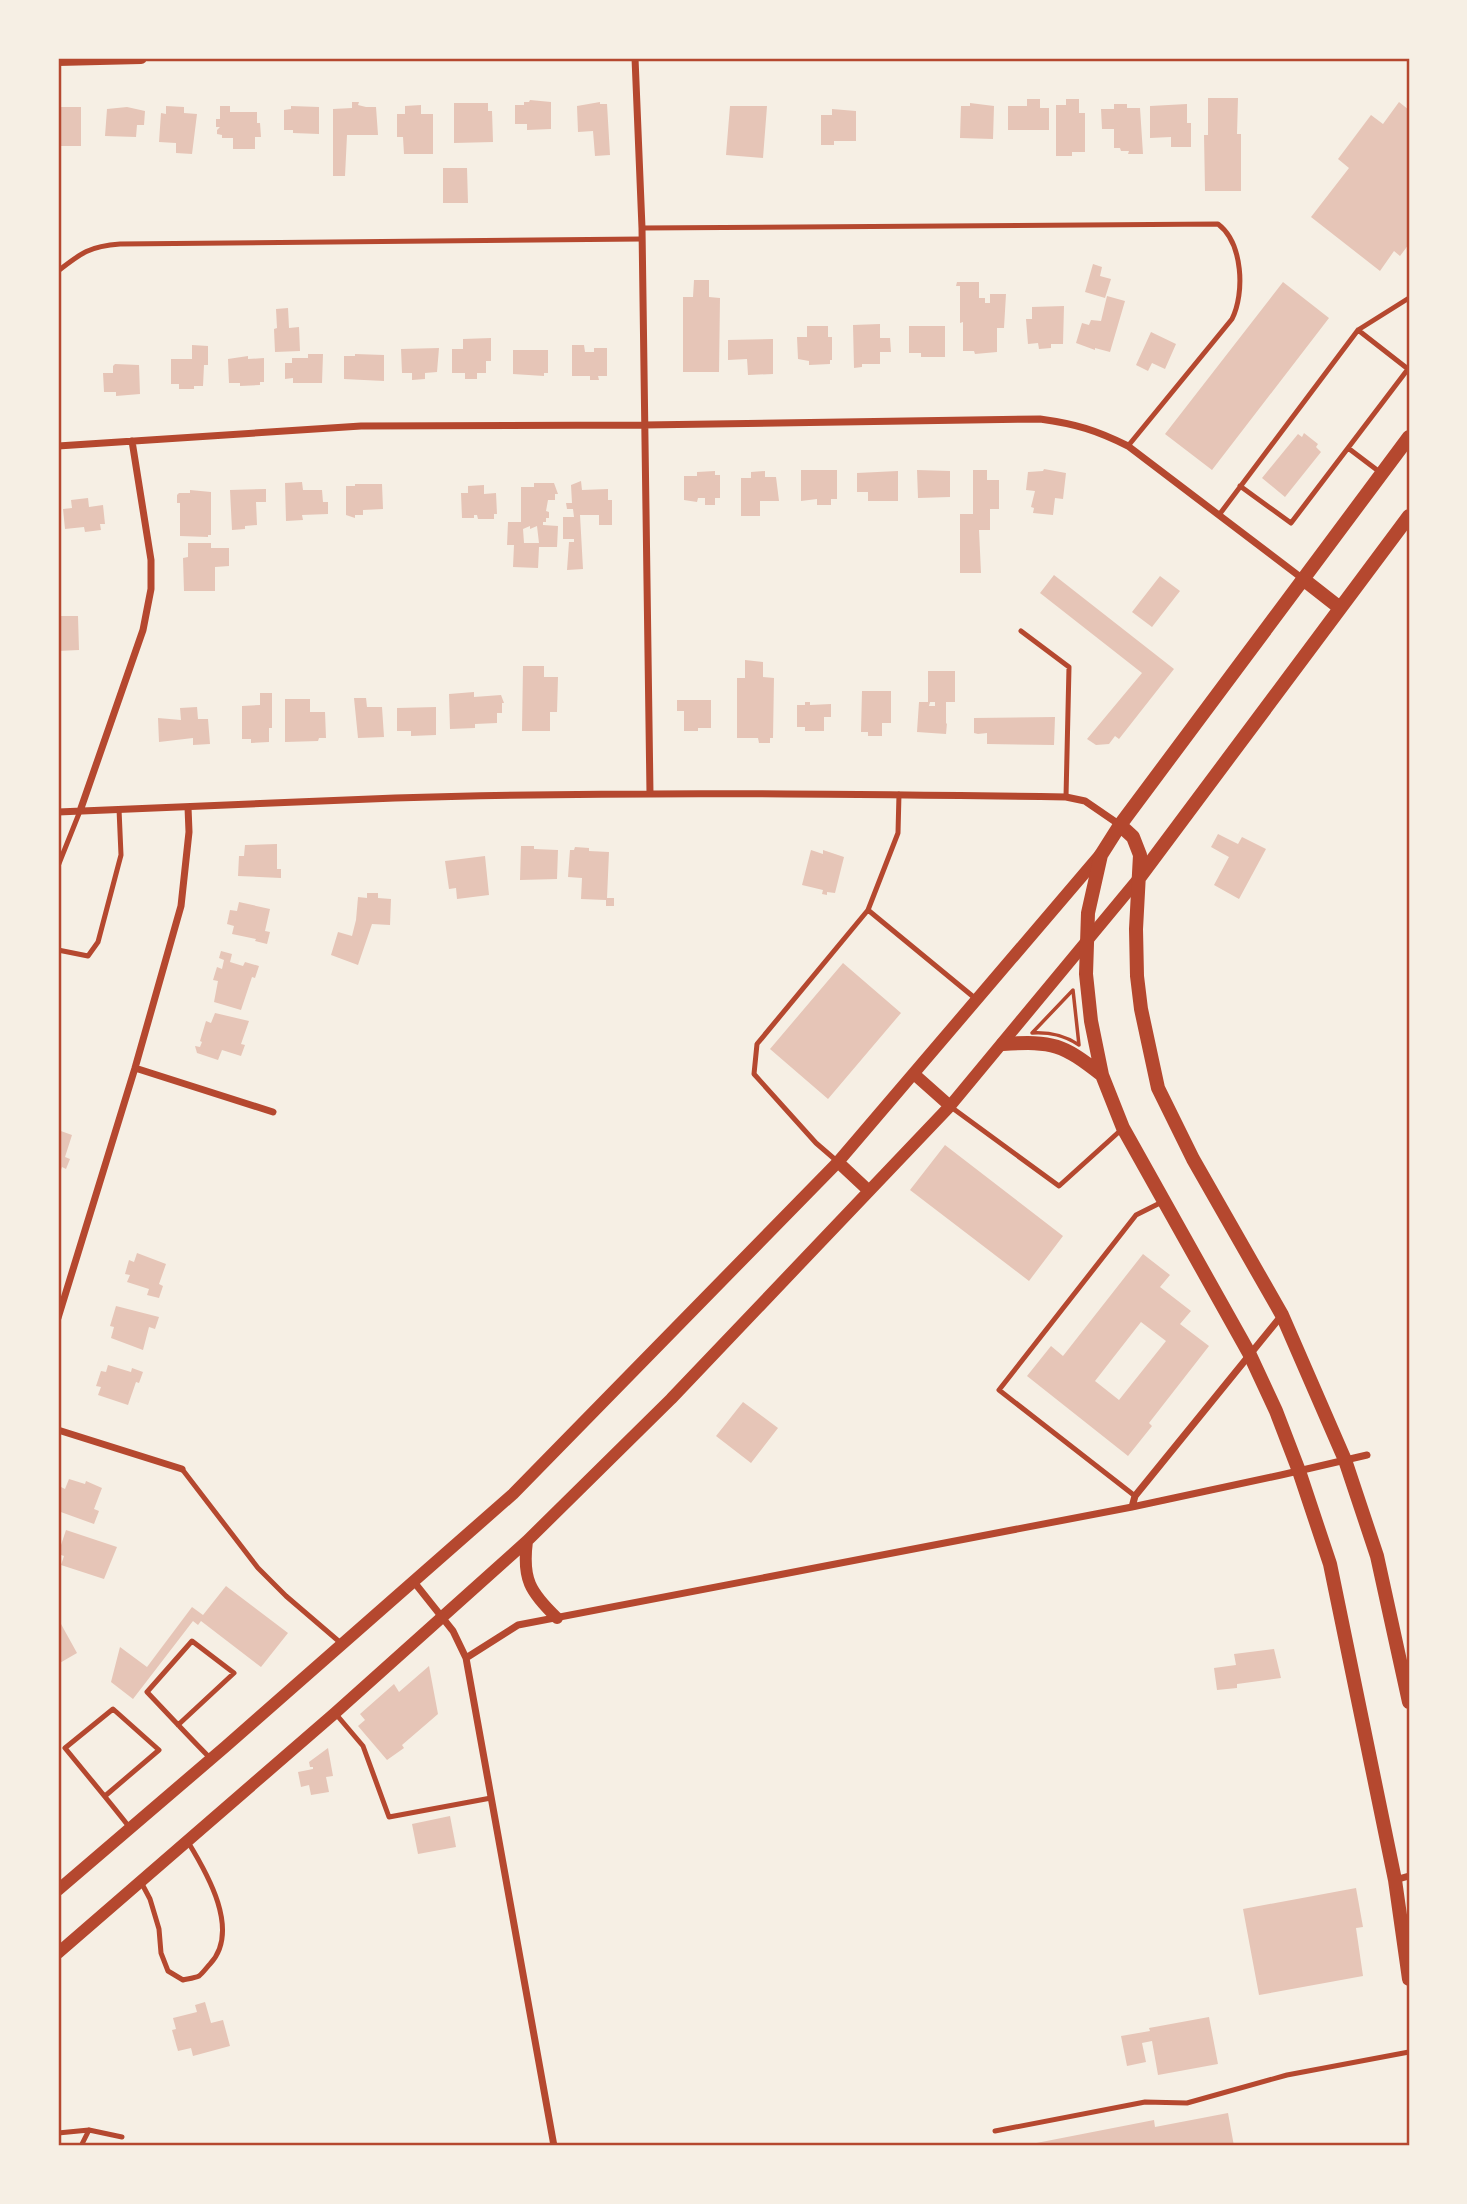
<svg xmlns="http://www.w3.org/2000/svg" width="1467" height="2204" viewBox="0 0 1467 2204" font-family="Manrope,sans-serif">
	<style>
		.building { fill: #e6c5b7; fill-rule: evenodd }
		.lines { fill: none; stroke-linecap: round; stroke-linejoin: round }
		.path { stroke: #b5482f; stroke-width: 3.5 }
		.service { stroke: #b5482f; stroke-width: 5 }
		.minor { stroke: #b5482f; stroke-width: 7 }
		.tertiary { stroke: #b5482f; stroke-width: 12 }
		.secondary { stroke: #b5482f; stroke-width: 14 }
		.neatline { fill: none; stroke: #b5482f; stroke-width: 2.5 }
	</style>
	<rect width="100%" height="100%" fill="#f6efe4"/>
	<!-- building -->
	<path class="building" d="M1208 98H1238L1237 134H1241V191H1205L1204 135H1208Z
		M1027 99H1040V108H1049V130H1008V106H1027Z
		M1066 99H1079V113H1085V152H1072V156H1056V105H1066Z
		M530 100 551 102V129L527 130V124H515V105H524V102H529Z
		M352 102H359L358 105 366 107H376L378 135H347L345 176H333V109L352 108Z
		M600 102V104H607L610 155 595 156 593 131 578 132 577 106Z
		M1399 102 1409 110V244L1400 256 1394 251 1380 271 1311 217 1349 168 1338 159 1371 115 1383 124Z
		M454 103H488V111H492L493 142 454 143Z
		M970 103 994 106 993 139 960 138 961 106H970Z
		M1114 104H1127V108H1140L1143 154H1128L1129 151H1121L1120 148H1114V129H1102L1101 109H1114Z
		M1187 104V123H1191V147H1171V137L1150 138V106Z
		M421 105V114H433V154H404L403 137H397V114H405V106Z
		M166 106 184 107V113L197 114 192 154 176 153V143L159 142 161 113 166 114Z
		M220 106H230V112H257V123H260L261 137H255V149H233V138H222V135L217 134V130L220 127H216V119H220Z
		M291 106 319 107V134L293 133V130H284V110L291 109Z
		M730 106H767L763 158 726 155Z
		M58 107H81V146H58Z
		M127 107 145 111 144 125H137L136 137 105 136 107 109Z
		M832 109 856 111V141H834V145H821V115H832Z
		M443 168H467L468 203H443Z
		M1093 264 1102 267 1100 276 1111 279 1105 298 1085 292Z
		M694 280H709V297L720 298 719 372H683V297H693Z
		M957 282H979V298H985V303H990V294H1006L1004 328H997V352L975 354 974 351H963V322L960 323V286H956Z
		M1283 282 1329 318 1212 470 1165 434Z
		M1107 296 1125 301 1110 352 1095 348V350L1076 343 1082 323 1089 325 1091 320 1101 321Z
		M1064 306 1063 344H1051V348L1039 349 1038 343 1028 344 1026 319H1032V307Z
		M288 308 289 328 299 327 300 351 275 352 274 329 277 328 276 309Z
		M880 324V338H890L891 352H880V364H862V367L854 368 853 325Z
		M807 326H828V337H832V360H830V364L809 365V361L798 359 797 337H807Z
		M909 326H945V357H921V353H909Z
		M1151 332 1176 344 1165 369 1152 363 1148 371 1136 365Z
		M491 338V361H486V373H477V379H465V373H452V349H463V339Z
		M773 339V374L748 375 747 359 728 360V340Z
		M192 345 208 346V365H204L203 386H194V389H179V384H171V359H192Z
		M572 345H584L585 352H594V348H607V376H598L599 380H590V376H572Z
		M439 348 437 372 425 373V379L412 380V373H402L401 349Z
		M513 350H548V373H544V376L513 374Z
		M308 354H323L322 383H293V378L285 379V363H292V358H308Z
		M355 354 384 355V381L344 379V356H355Z
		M248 356V359L264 358V382H260V385L240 386V383H229L228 359Z
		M115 364 139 365 140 394 116 396V392H104L103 373H113V366Z
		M1304 433 1318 444 1316 447 1321 452 1285 497 1262 478 1298 434 1302 437Z
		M1044 469 1066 473 1063 499 1055 498 1053 515 1033 513 1034 508 1031 507 1035 491 1026 490 1028 472 1043 471Z
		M801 470H837V499H831V505H817V499L801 501Z
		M917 470 950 471V497L918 498Z
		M973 470H987V480H999V509H990V530H979L981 573H960V514H973Z
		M715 471V475H720V498H715V505H705V498H698L697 502 684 500V476H697V472Z
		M765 471V477H776L779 501H760V516H741V478H751V472Z
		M898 471V501H868V492H857V473Z
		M581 481 582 490 608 489V500H612V525H599V515H580L583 569 567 570 569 542H574V539H563V517H574L573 509H567L566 503H572L571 485Z
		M302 482 303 490H322L323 502H328V514L302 515 303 520 286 521 285 483Z
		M534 483H554L558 494H555V500H548L546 511 549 512V518H546V522H543V525L558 526 557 547H539L538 568 513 567 514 545H507L508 522H521V487H534ZM530 526V529L537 526 539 543H524L523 529Z
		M355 484H382L383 509 363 510V515H355V518L346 515V486H355Z
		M484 485V494L496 493 497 514H494V519H478L477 515H474V518H462L461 493H468V486Z
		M266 489V502H256L257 525 245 526V529L232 530 230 490Z
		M190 490 211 492V535H208V537L180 536V503H177V495L179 493H190Z
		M88 498 89 507 103 505 105 524H100L101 530 85 532 84 527 65 529 63 509 72 508 71 500Z
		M188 543H211V548H229V566L215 567V591H184L183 558 188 557Z
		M1054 575 1174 669 1119 739 1115 736 1109 744 1096 745 1087 739 1142 673 1040 593Z
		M1160 576 1180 591 1152 627 1132 612Z
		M58 616H78L79 650 58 651Z
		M745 660 763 662V677L774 678 773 738H770V743H759L758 738H737V678H745Z
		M523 666H544V677H558L557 712H550V731H522Z
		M928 671H955V702H946V724L947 723 946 734 917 732 919 702H930L929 706H935V702H928Z
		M862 691H891V723H882V736H868V732H861Z
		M474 692V697L501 695 504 703H502V713H497V723L475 724V728L450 729 449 694Z
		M260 693H272V728H269V742L251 743V739H242V706L260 705Z
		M354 698H366L367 707H382L384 737 358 738Z
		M285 699H310V712H325L326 738H319L318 741 285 742Z
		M677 700H711V728H698V731H684V711H677Z
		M805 702H810V705L831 704V717H824V731H805V727H797V705H805Z
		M197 707 198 719H208L210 744 193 745V738L159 742 158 718 181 720 180 708Z
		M436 707V735L411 736V731H397V708Z
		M1055 717 1054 745 987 744V733L978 734 974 733V718Z
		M1218 834 1238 844 1242 837 1266 849 1239 899 1214 885 1229 857 1211 847Z
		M277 844V869H281V878L238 876 239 856H244L245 845Z
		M521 846H534V849L558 850 557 879 520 880Z
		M575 847 589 848V851L609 852 607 898H614V906H606V900L581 899 582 878 568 877 570 850H574Z
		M811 850 823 854V850L844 857 835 893 827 892V895L822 894 823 890 802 885Z
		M485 856 489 895 457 899 456 888 449 889 445 861Z
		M367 893H378V898L391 899 390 925 372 924 358 965 331 955 338 932 352 936 356 920 358 897 367 898Z
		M239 902 270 909 265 931 270 932 267 944 255 941 256 939 232 934 234 926 227 924 230 910 237 911Z
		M221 951 232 954 230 962 243 966 245 962 259 966 255 978 252 977 241 1010 214 1002 218 981 213 980 217 967 222 969 224 960 219 958Z
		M843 963 901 1013 828 1099 770 1049Z
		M215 1013 249 1021 241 1044 245 1045 241 1056 222 1050 218 1060 197 1053 195 1046 200 1047 202 1042 200 1041 206 1021 211 1023Z
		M58 1130 72 1135 65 1157 70 1159 66 1169 62 1167 58 1178Z
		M945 1145 1063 1236 1029 1281 910 1190Z
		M137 1253 166 1264 159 1284 163 1286 159 1298 147 1295 149 1289 127 1282 130 1275 125 1274 129 1260 134 1262Z
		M1143 1254 1170 1275 1160 1287 1191 1311 1180 1324 1209 1346 1149 1423 1152 1426 1128 1456 1027 1376 1051 1346 1063 1356ZM1141 1322 1166 1341 1119 1400 1095 1381Z
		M116 1306 159 1317 155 1329 149 1327 143 1350 111 1338 114 1327 110 1326Z
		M108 1365 131 1372 132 1368 143 1372 139 1383 136 1382 128 1405 98 1395 101 1387 96 1386 101 1371 106 1372Z
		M743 1402 778 1428 751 1463 716 1436Z
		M69 1479 85 1484 86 1481 102 1488 94 1509 99 1511 94 1524 58 1511V1497L61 1487 65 1489Z
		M66 1530 117 1547 104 1579 61 1565 64 1556 58 1554Z
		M226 1586 288 1633 261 1667 201 1621 198 1625 193 1621 133 1699 111 1682 120 1647 147 1667 192 1607 203 1615Z
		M61 1624 77 1653 58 1664V1626Z
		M1274 1649 1281 1678 1237 1684V1688L1217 1690 1214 1668 1236 1665 1234 1654Z
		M429 1666 438 1714 402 1745 404 1748 387 1760 358 1726 365 1720 360 1714 394 1684 399 1692Z
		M328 1748 333 1776 326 1777 329 1792 311 1795 309 1785 301 1787 298 1772 313 1769V1767H310L309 1762Z
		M450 1816 456 1847 418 1854 412 1824Z
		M1356 1888 1363 1927 1356 1928 1363 1976 1259 1995 1243 1909Z
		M205 2002 211 2023 223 2020 230 2046 193 2056 191 2048 178 2051 172 2030 176 2029 173 2018 197 2012 195 2005Z
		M1209 2017 1218 2064 1158 2075 1152 2041 1142 2043 1146 2062 1127 2066 1121 2036 1150 2031 1149 2028Z
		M1228 2113 1234 2146H1021L1154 2120 1155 2127Z"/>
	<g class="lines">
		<!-- path -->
		<path class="path" d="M1073 990 1079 1045C1064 1035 1050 1032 1032 1033Z"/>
		<!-- service -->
		<path class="service" d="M642 228 1218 224C1243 243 1245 293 1232 319L1128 446
			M58 271C81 253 90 246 120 244L642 239
			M1358 330 1409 298
			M1240 486 1291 523 1348 448
			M1219 515 1358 330 1408 369 1348 448 1381 473
			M1021 631 1069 667 1066 797
			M58 866 80 811
			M868 910 976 999
			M58 950 88 956 98 942 121 855 119 809
			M951 1107 1059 1186 1121 1130
			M838 1162 816 1143 754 1074 757 1044 868 910 898 833 899 794
			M182 1469 258 1568 286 1596 342 1644
			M1135 1496 999 1390 1136 1215 1162 1202
			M335 1713 363 1746 389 1817 491 1798
			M178 1725 234 1673 192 1641 147 1692C168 1714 189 1737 211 1759
			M105 1796 159 1750 113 1709 65 1748C87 1775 109 1801 130 1828
			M141 1882 150 1899 159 1929 161 1953 168 1971 183 1980C187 1979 195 1978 199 1976 203 1973 207 1967 210 1964 241 1931 207 1873 188 1842
			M995 2131 1145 2102 1187 2103 1287 2075 1409 2052
			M58 2133 89 2130 122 2137
			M81 2146 89 2130"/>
		<!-- minor -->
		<path class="minor" d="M635 58 642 228 650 794
			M58 446 361 426 644 425 1040 419C1076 424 1096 430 1128 446L1303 579
			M80 811 143 630 151 589V560L132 441
			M58 812C170 808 283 802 395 798 619 791 843 794 1066 797L1085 801 1120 825
			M135 1068 273 1112
			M58 1318 135 1068 181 906 189 832 188 807
			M58 1430 182 1469
			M1132 1507 1135 1496 1282 1315
			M414 1582 453 1631 466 1658 554 2146
			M466 1658 518 1625 1132 1507 1281 1475 1367 1455
			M1395 1880 1409 1876"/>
		<!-- tertiary -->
		<path class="tertiary" d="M58 60 141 58
			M914 1074 950 1106
			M838 1162 869 1191
			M527 1541C522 1579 530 1592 557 1618
			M58 1890 225 1747 513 1494 838 1162 1100 855
			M58 1953 335 1713 527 1541 671 1399 950 1106 1139 878"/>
		<!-- secondary -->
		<path class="secondary" d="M1409 437 1120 825 1101 855 1088 913 1086 974 1091 1021 1102 1075 1123 1128 1249 1353 1276 1411 1299 1471 1330 1564 1395 1880 1409 1979
			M1303 579 1340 608
			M1120 825 1133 837 1140 855 1136 929 1137 976 1141 1009 1158 1088 1193 1159 1282 1315 1345 1460 1377 1556 1409 1702
			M1139 878 1409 516
			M1003 1044C1054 1041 1062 1044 1102 1075"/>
	</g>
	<!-- border -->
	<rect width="1467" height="2204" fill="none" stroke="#f6efe4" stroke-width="119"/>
	<rect x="60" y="60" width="1348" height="2084" class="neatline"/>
</svg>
